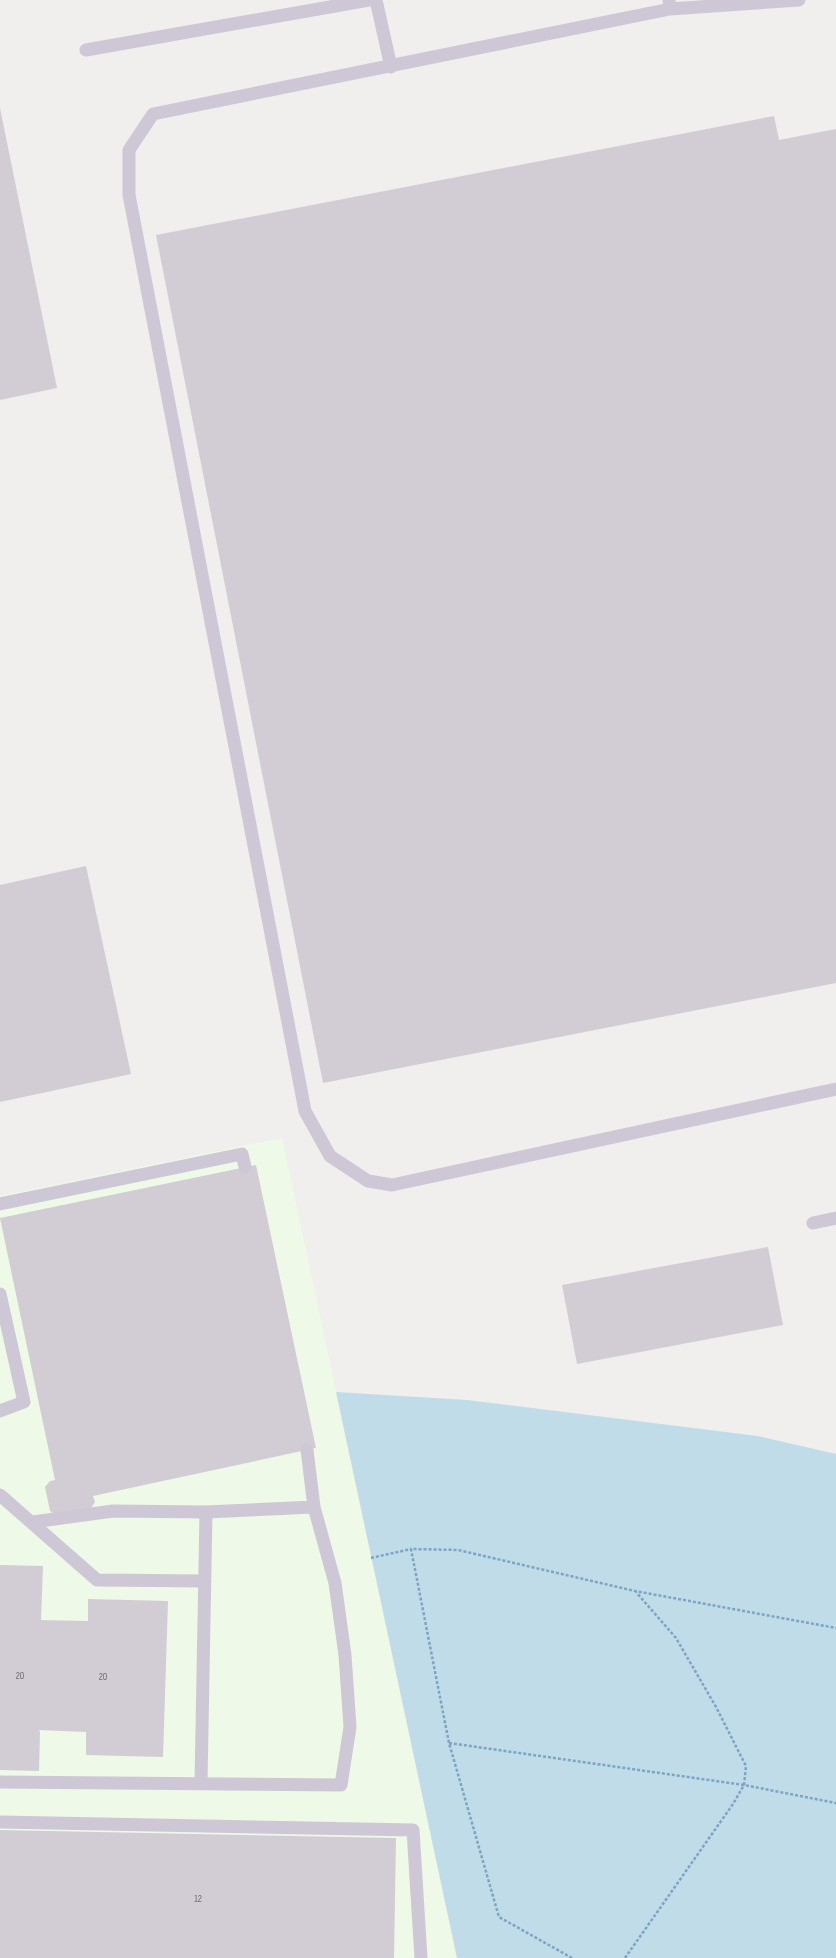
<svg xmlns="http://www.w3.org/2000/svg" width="836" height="1958" viewBox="0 0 836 1958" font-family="'Sofia Sans Condensed',sans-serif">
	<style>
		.commercial { fill: #eef9e8 }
		.green { fill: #c0dce9 }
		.building { fill: #d2cdd4 }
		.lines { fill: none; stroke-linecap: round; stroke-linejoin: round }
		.path { stroke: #7ca4c3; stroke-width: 2.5; stroke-dasharray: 3 2; stroke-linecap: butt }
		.service { stroke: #cec8d6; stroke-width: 13 }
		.labels { text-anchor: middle; stroke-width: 4; stroke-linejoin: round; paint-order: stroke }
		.number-label { font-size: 10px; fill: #6f6977 }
	</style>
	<rect width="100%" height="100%" fill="#f0efed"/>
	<!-- commercial -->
	<path class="commercial" d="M282 1138 457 1958H0V1196Z"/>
	<!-- green -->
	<path class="green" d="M336 1392 467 1400 758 1436 836 1454V1958H457Z"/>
	<!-- building -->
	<path class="building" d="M0 108 57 388 0 400Z
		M774 116 779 140 836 129V983L323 1083 156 235Z
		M86 866 131 1074 0 1102V885Z
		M256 1165 316 1448 93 1496 95 1502 91 1508 56 1515 50 1511 45 1487 50 1481 55 1480 0 1218Z
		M768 1247 783 1325 577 1364 562 1285Z
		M0 1565 43 1566 41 1620 88 1621V1599L168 1601 163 1757 86 1755V1732L38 1730 40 1731 39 1771 0 1770Z
		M0 1830 396 1838 394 1958H0Z"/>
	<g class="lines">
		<!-- path -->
		<path class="path" d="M371 1558 411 1549
			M449 1743 744 1785 836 1803
			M572 1958 499 1917 449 1743 411 1549 458 1550 635 1591 836 1628
			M625 1958 733 1804 744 1785 746 1766 716 1707 676 1638 636 1592"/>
		<!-- service -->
		<path class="service" d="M376 0 391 67
			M669 0 670 9 153 114 129 150V195L305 1111 330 1156 368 1181 392 1185 836 1089
			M670 9 799 0
			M86 50 369 0
			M0 1204 242 1154 245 1167
			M813 1223 836 1218
			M0 1294 24 1402 0 1411
			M0 1495 97 1580 205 1581
			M33 1522 113 1511 206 1512 314 1507
			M0 1782 341 1785 350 1727 345 1655 335 1583 314 1507 307 1450
			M201 1783 206 1512
			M0 1822 413 1830 421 1958"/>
	</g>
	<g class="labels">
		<!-- number labels -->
		<g class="number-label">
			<text x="20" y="1679">20</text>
			<text x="103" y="1680">20</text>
			<text x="198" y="1902">12</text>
		</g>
	</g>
</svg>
